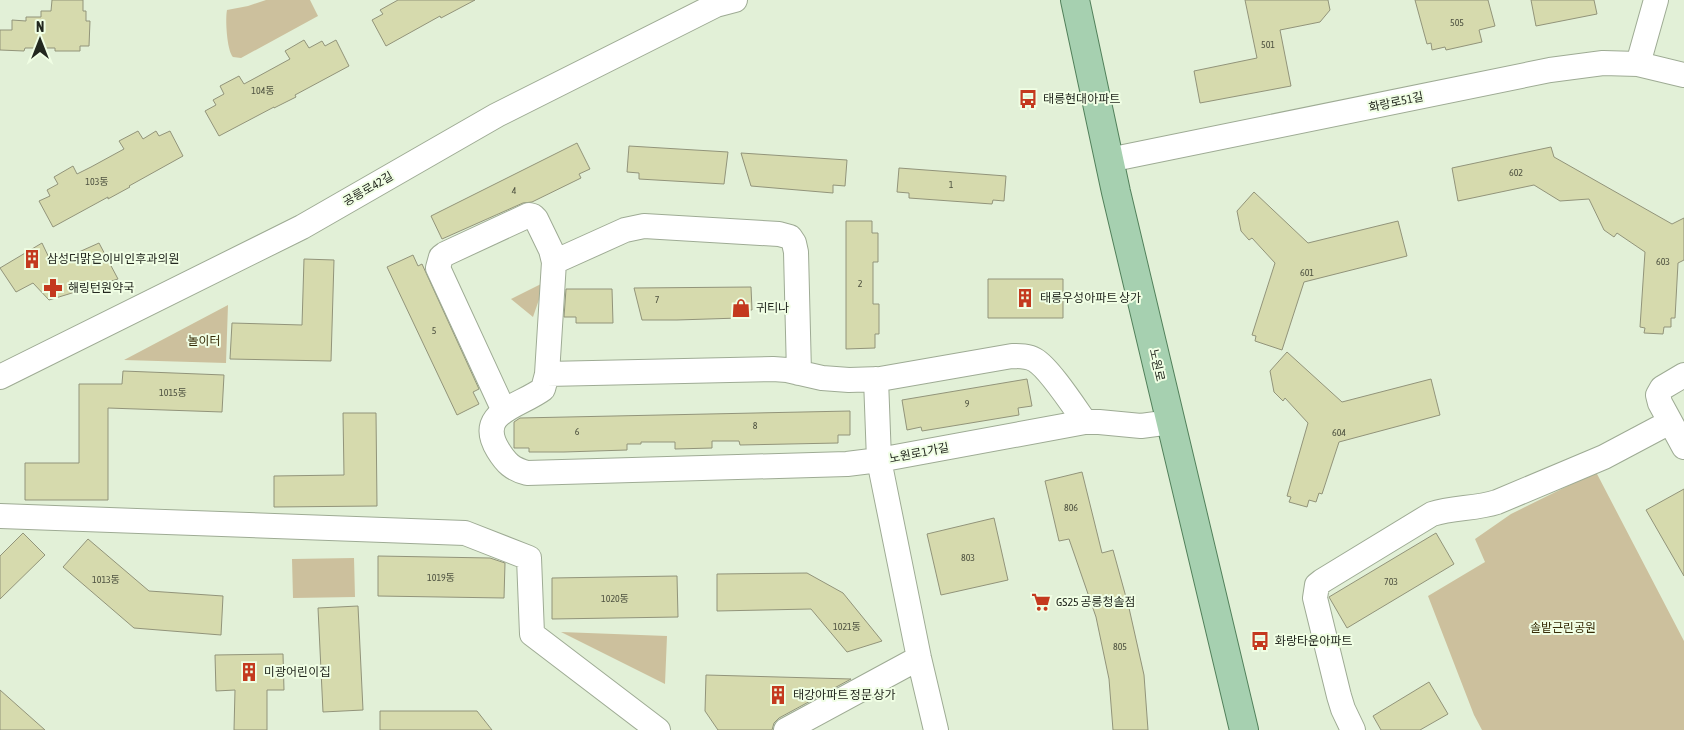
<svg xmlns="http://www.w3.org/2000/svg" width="1684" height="730" viewBox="0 0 1684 730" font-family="'Asap Condensed','Noto Sans KR',sans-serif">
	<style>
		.green { fill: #ccc09d }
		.building { fill: #d6daad; stroke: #92947a }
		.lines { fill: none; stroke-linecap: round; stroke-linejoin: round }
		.minor-casing { stroke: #9eab94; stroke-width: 26 }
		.major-casing { stroke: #52805b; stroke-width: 30 }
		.minor { stroke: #fff; stroke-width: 24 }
		.major { stroke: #a6d0b0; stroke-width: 28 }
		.labels { text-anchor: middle; stroke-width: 4; stroke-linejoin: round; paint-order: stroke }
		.number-label { font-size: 10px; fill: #505442 }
		.poi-label { font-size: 12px; fill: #23281f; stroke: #f0fee4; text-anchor: start }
		.street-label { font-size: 12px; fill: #23281f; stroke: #f0fee4 }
		.park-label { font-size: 12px; fill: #372c07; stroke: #f0fee4 }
	</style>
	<rect width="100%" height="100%" fill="#e2f0d7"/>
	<!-- green -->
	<path class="green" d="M266 0H310L318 16 241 58 233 57C227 51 225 19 227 10L248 6Z
		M545 282 533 317 511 299Z
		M228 305 226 363 124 360Z
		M1596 472 1684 641V730H1482L1474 715 1428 596 1485 562 1475 539 1511 514Z
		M354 558 355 597 293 598 292 559Z
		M561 632 667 636 665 684Z"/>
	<!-- building -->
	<path class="building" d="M52 0H83V11H86V21H90L89 46H80V51H55V48H25L24 51 0 50V30H12V20L26 21V17H41V11H51Z
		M398 0H475L441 18 440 16 386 46 372 20 383 14 380 10Z
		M1245 0H1328L1330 10 1320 22 1280 30 1291 86 1200 103 1194 71 1257 58Z
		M1415 0H1488L1495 26 1479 30 1482 42 1446 50 1445 47 1432 50 1431 43 1427 44Z
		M1531 0H1594L1597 14 1536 26Z
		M304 40 309 48 322 41 325 46 336 40 349 66 295 95 296 97 274 108V107L219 136 205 111 216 105 213 100 224 94 220 86 239 76 244 84 257 77 290 59 285 51Z
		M138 131 143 139 156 131 159 136 170 131 183 156 129 186 130 187 108 199V197L53 227 39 201 50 196 47 190 58 184 54 177 73 166 77 174 91 167 124 149 119 141Z
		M577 143 590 169 579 174 581 178 532 202 523 203 442 239 431 216Z
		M629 146 728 152 724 184 639 179V173L627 172Z
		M1551 147 1554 157 1672 224 1684 218V260L1678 263 1675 318H1671V327H1664L1663 334 1644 333 1645 328 1640 327 1645 252 1617 233 1614 237 1604 230 1589 199 1560 201 1534 185 1458 201 1452 168Z
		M741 153 847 160 845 186 833 185V193L751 186Z
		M899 168 1006 176 1004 201 993 200 992 204 909 198V193L897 192Z
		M1254 192 1308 243 1398 221 1407 256 1304 282 1282 350 1255 341 1256 336 1252 335 1275 263 1252 238 1249 240 1241 231 1237 211Z
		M846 221H872V233H878V262H873V304H879V334H875V348L846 349Z
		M42 243 52 264 99 243 118 279 49 300 33 283 16 292 0 268Z
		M413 255 418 266 422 264 479 389 473 392 479 404 457 415 387 267Z
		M304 259 334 260 331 361 230 359 232 323 302 325Z
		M988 279H1063V318H988Z
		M751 287 752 310H739V318L677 320H642L634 288Z
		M566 289H612L613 323H576V317H564Z
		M1287 352 1342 402 1431 379 1440 415 1339 442 1322 494 1319 493 1316 502 1309 500 1307 507 1289 502 1291 497 1287 496 1308 423 1285 398 1283 401 1274 392 1270 371Z
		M123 371 224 375 222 412 108 408V500H25V463H79V384H122Z
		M1027 379 1032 406 1018 408 1019 415 922 431 921 427 907 430 902 400Z
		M850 411V435H838V443L740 445 739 441H712V448L675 449V442H641V444H627V450L564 452H529V448H514V422L520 418Z
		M343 413H376L377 506 274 507V476L344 475Z
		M1082 472 1102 553 1113 550 1129 608 1144 675 1148 730H1113L1109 679 1096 617 1069 539 1059 541 1045 481Z
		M1684 489V576L1646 510Z
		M994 518 1008 580 941 595 927 534Z
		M23 533 45 555 0 599V556Z
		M1436 533 1454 564 1347 628 1329 597Z
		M88 539 149 591 223 596 221 635 134 628 63 567Z
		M378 556 490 558 505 563 504 598 378 596Z
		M807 573 843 593 882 641 847 652 811 609 717 611V574Z
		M677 576 678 617 552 619V578Z
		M358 606 363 710 323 712 318 608Z
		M283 654 284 690H267V730H234L235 690 216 691 215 655Z
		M706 675 851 679 779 718 774 723 772 730H718L705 711Z
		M1429 682 1448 714 1420 730H1381L1373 716Z
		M0 690 45 730H0Z
		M380 711H477L492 730H380Z"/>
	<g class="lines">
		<!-- minor casing -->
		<g class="minor-casing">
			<path id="minor" d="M1638 64 1656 0
				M1109 160 1550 70 1603 63 1638 64 1684 75
				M554 262 625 230 644 226 779 234 790 237 794 243 796 252 799 373
				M547 374 773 369 787 370 822 378 849 380 880 379 1012 356C1020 356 1028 356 1035 360 1049 368 1075 408 1085 422
				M1684 375 1662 388 1658 395 1660 403 1684 447
				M0 377 302 227 497 115 716 5 735 0
				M876 379 879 460 919 658 936 730
				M504 411 438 268 441 257 445 254 529 215 533 216 536 219 551 250 554 262 547 374 543 389C519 407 475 412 498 450 506 463 512 469 527 473L847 464 879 460 1085 422H1099L1141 426 1171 422
				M0 516 465 533 529 558 532 634 658 730
				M786 730 919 658
				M1353 730 1343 709 1339 696 1315 598 1317 585 1322 581 1432 514C1453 507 1476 509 1497 502L1604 457 1670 422"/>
		</g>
		<!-- major casing -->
		<g class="major-casing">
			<path id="major" d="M1075 0 1116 192 1244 730"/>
		</g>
		<!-- minor -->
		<use href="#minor" class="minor"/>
		<!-- major -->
		<use href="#major" class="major"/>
	</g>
	<!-- icons -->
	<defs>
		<g id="bus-bare" transform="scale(1.5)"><path d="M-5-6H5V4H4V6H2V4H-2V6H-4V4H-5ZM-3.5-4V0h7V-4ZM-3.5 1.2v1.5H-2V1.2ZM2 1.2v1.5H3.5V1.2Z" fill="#c4391e" stroke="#f0fee4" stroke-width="2.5" paint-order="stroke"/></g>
		<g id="building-bare" transform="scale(1.5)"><path d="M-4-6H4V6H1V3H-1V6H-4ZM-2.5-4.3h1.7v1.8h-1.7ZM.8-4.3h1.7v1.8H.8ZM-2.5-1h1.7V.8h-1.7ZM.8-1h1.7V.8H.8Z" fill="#c4391e" stroke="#f0fee4" stroke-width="2.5" paint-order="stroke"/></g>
		<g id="pharmacy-bare" transform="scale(1.5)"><path d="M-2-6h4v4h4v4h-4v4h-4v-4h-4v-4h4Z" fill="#c4391e" stroke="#f0fee4" stroke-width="2.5" paint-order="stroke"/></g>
		<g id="shop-bare" transform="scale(1.5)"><path d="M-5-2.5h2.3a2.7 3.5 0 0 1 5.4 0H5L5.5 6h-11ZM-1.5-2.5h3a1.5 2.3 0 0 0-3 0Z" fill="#c4391e" stroke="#f0fee4" stroke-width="2.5" paint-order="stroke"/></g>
		<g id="supermarket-bare" transform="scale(1.5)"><path d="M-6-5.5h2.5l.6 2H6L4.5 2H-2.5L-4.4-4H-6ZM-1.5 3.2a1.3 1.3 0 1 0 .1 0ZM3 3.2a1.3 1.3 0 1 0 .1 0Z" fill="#c4391e" stroke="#f0fee4" stroke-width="2.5" paint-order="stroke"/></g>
	</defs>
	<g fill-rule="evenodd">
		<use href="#bus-bare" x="1028" y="99"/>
		<use href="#building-bare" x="32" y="259"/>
		<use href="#pharmacy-bare" x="53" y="288"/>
		<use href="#building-bare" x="1025" y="298"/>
		<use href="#shop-bare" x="741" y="308"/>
		<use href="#supermarket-bare" x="1041" y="602"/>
		<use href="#bus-bare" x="1260" y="641"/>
		<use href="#building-bare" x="249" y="672"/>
		<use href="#building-bare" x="778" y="695"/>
	</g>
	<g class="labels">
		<!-- number labels -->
		<g class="number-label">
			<text x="1457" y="26">505</text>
			<text x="1268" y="48">501</text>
			<text x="263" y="94">104동</text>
			<text x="1516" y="176">602</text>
			<text x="97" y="185">103동</text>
			<text x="951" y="188">1</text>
			<text x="514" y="194">4</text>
			<text x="1663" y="265">603</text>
			<text x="1307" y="276">601</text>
			<text x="860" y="287">2</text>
			<text x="657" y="303">7</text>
			<text x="434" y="334">5</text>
			<text x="173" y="396">1015동</text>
			<text x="967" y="407">9</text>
			<text x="755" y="429">8</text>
			<text x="577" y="435">6</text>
			<text x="1339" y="436">604</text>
			<text x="1071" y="511">806</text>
			<text x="968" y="561">803</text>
			<text x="441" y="581">1019동</text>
			<text x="106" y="583">1013동</text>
			<text x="1391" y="585">703</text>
			<text x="615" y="602">1020동</text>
			<text x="847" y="630">1021동</text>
			<text x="1120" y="650">805</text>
		</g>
		<!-- poi labels -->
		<g class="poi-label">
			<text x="1043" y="103">태릉현대아파트</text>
			<text x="47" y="263">삼성더맑은이비인후과의원</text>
			<text x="68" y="292">해링턴원약국</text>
			<text x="1040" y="302">태릉우성아파트 상가</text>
			<text x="756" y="312">귀티나</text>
			<text x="1056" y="606">GS25 공릉청솔점</text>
			<text x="1275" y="645">화랑타운아파트</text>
			<text x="264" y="676">미광어린이집</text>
			<text x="793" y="699">태강아파트 정문 상가</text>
		</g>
		<!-- street labels -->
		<g class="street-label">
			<text transform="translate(1396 102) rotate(-12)" y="4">화랑로51길</text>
			<text transform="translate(368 189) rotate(-30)" y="4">공릉로42길</text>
			<text transform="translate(1157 365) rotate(77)" y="4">노원로</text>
			<text transform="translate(919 453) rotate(-11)" y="4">노원로1가길</text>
		</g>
		<!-- park labels -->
		<g class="park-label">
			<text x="204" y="345">놀이터</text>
			<text x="1563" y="632">솔밭근린공원</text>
		</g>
	</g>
	<!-- north arrow -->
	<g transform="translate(40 40)" stroke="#f0fee4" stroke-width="4" paint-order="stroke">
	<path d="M0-4L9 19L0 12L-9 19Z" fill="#23281f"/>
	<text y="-8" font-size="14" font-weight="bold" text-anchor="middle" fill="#23281f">N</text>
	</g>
</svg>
